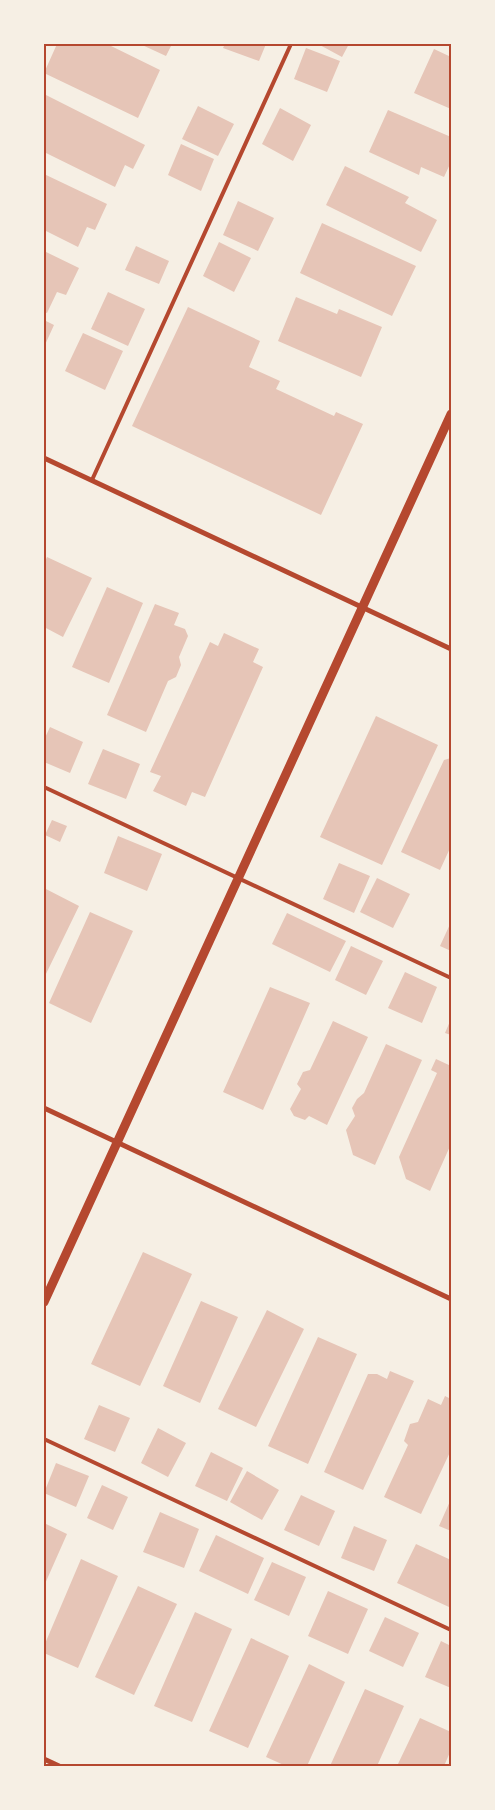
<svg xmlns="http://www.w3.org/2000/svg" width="495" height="1810" viewBox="0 0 495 1810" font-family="Commissioner,sans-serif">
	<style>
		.building { fill: #e6c5b7 }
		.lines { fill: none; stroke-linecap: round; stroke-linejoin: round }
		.service { stroke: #b5482f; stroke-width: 4 }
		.minor { stroke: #b5482f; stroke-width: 5 }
		.tertiary { stroke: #b5482f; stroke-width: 9 }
		.neatline { fill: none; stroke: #b5482f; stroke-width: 2 }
	</style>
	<rect width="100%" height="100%" fill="#f6efe4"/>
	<!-- building -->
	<path class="building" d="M57 44H107L160 70 138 118 44 73Z
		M140 44H172L166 56Z
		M225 44H266L259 61 223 48Z
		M318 44H349L342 57Z
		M306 48 340 61 327 92 294 79Z
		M434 49 451 57V109L414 93Z
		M44 94 145 145 133 169 125 165 115 187 44 152Z
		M198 106 234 124 218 156 182 139Z
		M280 108 311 125 293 161 262 144Z
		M388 110 451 137V162L444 177 421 167 419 175 369 152Z
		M181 144 214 159 201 191 168 175Z
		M345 166 409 197 405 203 437 220 421 252 326 205Z
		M44 174 107 204 95 230 87 227 78 247 44 230Z
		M238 201 274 218 258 251 223 235Z
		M322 223 416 266 392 316 300 273Z
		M219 242 251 258 234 292 203 276Z
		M136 246 169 261 159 284 125 270Z
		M44 251 79 268 66 295 57 292 47 313 44 312Z
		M108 292 145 309 128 346 91 329Z
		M296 297 337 314 339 309 382 327 361 377 278 341Z
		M188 307 260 341 249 367 280 381 276 389 334 416 336 412 363 424 321 515 132 426Z
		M44 320 54 325 44 347Z
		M83 333 123 351 105 390 65 371Z
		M47 557 92 578 63 637 44 627V564Z
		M107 587 143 603 109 683 72 667Z
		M155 604 179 613 174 625 185 629 188 636 179 657 181 665 176 677 168 681 146 732 107 715Z
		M224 633 259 649 253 662 263 667 205 797 192 792 186 806 153 791 161 776 150 772 210 642 218 646Z
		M376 716 438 745 382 865 320 837Z
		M50 727 83 742 70 773 44 762V740Z
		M103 749 140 764 126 799 88 784Z
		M451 758V846L440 870 401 852 444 760Z
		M52 820 67 826 60 842 45 835Z
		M118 836 162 854 147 891 104 873Z
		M339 863 370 876 354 913 323 899Z
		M377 878 410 894 393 928 360 912Z
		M44 888 79 906 44 978Z
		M90 912 133 931 91 1023 49 1003Z
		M287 913 346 941 330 972 272 944Z
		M451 922V951L440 946Z
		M351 946 383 961 366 995 335 980Z
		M405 972 437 987 422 1023 388 1008Z
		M270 987 310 1003 263 1110 223 1092Z
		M451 1019V1035L445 1033Z
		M333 1021 368 1037 327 1125 309 1116 305 1120 294 1116 290 1109 301 1089 297 1084 303 1072 310 1070Z
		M386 1044 422 1060 375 1165 353 1155 346 1130 355 1116 352 1108 357 1099 364 1093Z
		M436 1059 451 1066V1144L430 1191 406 1179 399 1157 437 1073 431 1070Z
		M143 1252 192 1274 140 1386 91 1364Z
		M201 1301 238 1317 200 1403 163 1386Z
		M267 1310 304 1329 256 1427 218 1409Z
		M318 1337 357 1354 308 1464 268 1446Z
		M390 1371 414 1381 363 1490 324 1472 368 1374H377L387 1379Z
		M445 1396 451 1399V1450L421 1514 384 1497 408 1445 404 1441 410 1424 418 1422 428 1399 441 1405Z
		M99 1405 130 1418 115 1452 84 1439Z
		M158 1428 186 1443 168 1477 141 1463Z
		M211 1452 243 1468 227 1501 195 1486Z
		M56 1463 89 1476 76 1507 44 1493Z
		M247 1471 279 1490 262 1520 230 1502Z
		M102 1485 128 1497 113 1530 87 1518Z
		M301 1495 335 1511 319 1546 284 1530Z
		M451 1499V1531L439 1526Z
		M160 1512 199 1529 184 1568 143 1552Z
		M44 1523 67 1534 44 1586Z
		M354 1526 387 1540 374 1571 341 1558Z
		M216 1535 264 1558 248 1594 199 1571Z
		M416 1544 451 1560V1602L449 1607 397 1583Z
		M81 1559 118 1576 78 1668 44 1653V1646Z
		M272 1562 306 1577 289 1616 254 1600Z
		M138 1586 177 1604 134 1695 95 1677Z
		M328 1591 368 1609 348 1654 308 1636Z
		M195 1612 232 1629 192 1722 154 1706Z
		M385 1617 419 1633 403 1667 369 1651Z
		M251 1638 289 1656 248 1748 209 1731Z
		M441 1641 451 1646V1688L425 1677Z
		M309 1664 345 1682 307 1766H286L266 1757Z
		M365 1689 404 1706 377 1766H330Z
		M420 1718 451 1732V1750L444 1766H397Z"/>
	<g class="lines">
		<!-- service -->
		<path class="service" d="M92 480 291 44
			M44 787 451 978
			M44 1439 451 1630"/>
		<!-- minor -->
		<path class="minor" d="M44 458 451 649
			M44 1108 451 1299
			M44 1759 59 1766"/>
		<!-- tertiary -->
		<path class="tertiary" d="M44 1302 451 414"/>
	</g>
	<!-- border -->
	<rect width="495" height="1810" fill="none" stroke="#f6efe4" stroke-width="90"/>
	<rect x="45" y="45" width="405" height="1720" class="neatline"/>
</svg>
